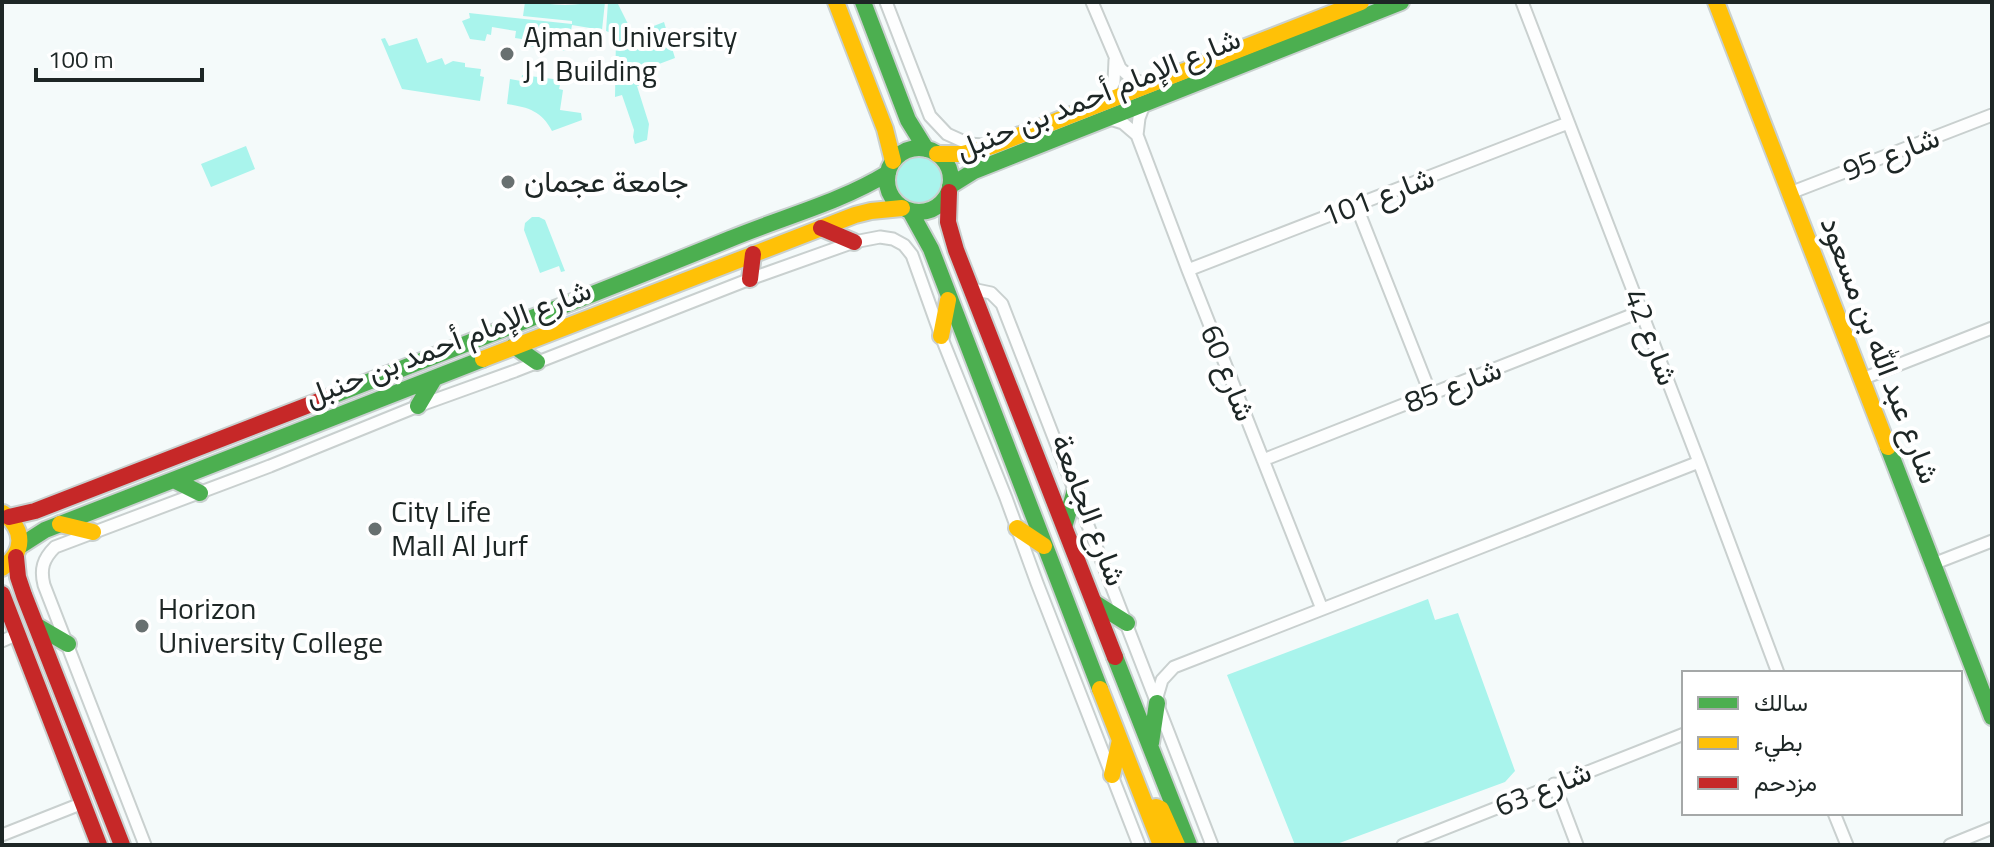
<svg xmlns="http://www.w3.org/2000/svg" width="1994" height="847" viewBox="0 0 1994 847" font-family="'Titillium Web',Vazirmatn,sans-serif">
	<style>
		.green { fill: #a9f4ec }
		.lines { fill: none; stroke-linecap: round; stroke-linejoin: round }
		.street-casing { stroke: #c9d0cf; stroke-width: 15 }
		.fast-casing { stroke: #c9d0cf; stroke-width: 20 }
		.slow-casing { stroke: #c9d0cf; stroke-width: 20 }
		.jam-casing { stroke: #c9d0cf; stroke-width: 20 }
		.street { stroke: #fdfefe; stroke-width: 11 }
		.fast { stroke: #4caf50; stroke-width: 16 }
		.slow { stroke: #ffc107; stroke-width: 16 }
		.jam { stroke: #c62828; stroke-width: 16 }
		.poi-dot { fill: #687070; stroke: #fff; stroke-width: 3 }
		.labels { text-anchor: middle; stroke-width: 8; stroke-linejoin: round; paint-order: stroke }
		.poi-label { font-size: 30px; fill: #1d2625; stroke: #fff; text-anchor: start }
		.street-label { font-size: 30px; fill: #1d2625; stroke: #fff }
	</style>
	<rect width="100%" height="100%" fill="#f4fafa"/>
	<!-- green -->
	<path class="green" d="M525 2C539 2 552 5 565 5 578 5 591 2 605 2L602 30 572 25 569 42 566 43 564 51 528 46V40L515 38 516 31 492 27 491 35 487 34 485 41 470 39 462 21 470 18 469 13 572 24V21L523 16Z
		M608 2H617L633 34 664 22 675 58 651 67 657 81 637 86 649 124 647 140 635 144 633 137 634 130 622 95 615 97 616 35 606 31Z
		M385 38 389 46 417 38 427 63 442 58 445 65 453 61 465 63V67L481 69 480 76 484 77 480 101 402 89 381 39Z
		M522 75 561 80 559 89 563 90 560 110 581 113 582 120 552 131C542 111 528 107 507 104L510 79 521 81Z
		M246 146 255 169 211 187 201 164Z
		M890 181a28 28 0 1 1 56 0a28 28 0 1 1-56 0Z
		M532 217H539L545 220 565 271 561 272 559 266 540 273 524 230 525 223Z
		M1428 599 1435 620 1458 613 1515 771 1505 782 1334 845H1295L1227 675Z"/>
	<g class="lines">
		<!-- street casing -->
		<g class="street-casing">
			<path id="street" d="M886 2 930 116 947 134 969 144 983 145
				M1092 2 1120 68 1132 79 1148 85
				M1522 2 1699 462 1778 673
				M1145 102 1139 118 1137 135 1188 270 1322 609
				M1103 103 1114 82 1115 60
				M1107 118 1123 123 1137 135
				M1790 193 1992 115
				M1356 205 1431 395
				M1188 270 1568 123
				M972 289 991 293 1002 304 1212 845
				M1862 379 1992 328
				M1263 460 1642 311
				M1933 564 1992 541
				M2 641 18 634
				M1157 697 1162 680 1174 667 1699 462
				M1554 784 1577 845
				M1834 813 1847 845
				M2 835 83 803
				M145 845 44 585C40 569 43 559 55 547L270 466 418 406 515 371 750 279 854 242 880 237 893 239 904 245 912 255 941 336 1006 498 1037 583 1139 845
				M1403 845 1684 734
				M1950 845 1992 828"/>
		</g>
		<!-- fast casing -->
		<g class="fast-casing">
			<path id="fast" d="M863 2 908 120 926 149
				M887 180a32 32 0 1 1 64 0a32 32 0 1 1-64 0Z
				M950 186 974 171 1401 2
				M910 211 931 249 1100 689
				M514 346 537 362
				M332 396C465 344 598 293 730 239 783 217 839 203 888 173
				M418 406 434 379
				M1888 447 1992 717
				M174 480 200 493
				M1065 524 1075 490
				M20 546 45 530 483 359
				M1095 603 1127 623
				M37 626 68 644
				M1115 657 1189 845
				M1151 743 1157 703"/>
		</g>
		<!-- slow casing -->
		<g class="slow-casing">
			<path id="slow" d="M836 2 885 129 893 161
				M1716 2 1888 447
				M937 154H963L992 146 1361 2
				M941 336 948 300
				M483 359 855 215 871 211 902 208
				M60 524 93 532
				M1017 528 1044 546
				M2 568C25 552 25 530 3 513
				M1100 689 1161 845
				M1112 775 1120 740
				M1147 809 1156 807 1161 809 1177 845"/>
		</g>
		<!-- jam casing -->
		<g class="jam-casing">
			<path id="jam" d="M949 192 948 222 956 250 1115 657
				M821 228 854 242
				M750 279 753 254
				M9 517 35 511 332 396
				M16 557 18 577 24 595 122 845
				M2 594 99 845"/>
		</g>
		<!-- street -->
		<use href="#street" class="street"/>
		<!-- fast -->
		<use href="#fast" class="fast"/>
		<!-- slow -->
		<use href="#slow" class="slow"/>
		<!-- jam -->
		<use href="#jam" class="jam"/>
	</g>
	<!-- markers -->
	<g class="poi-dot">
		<circle cx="507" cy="54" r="8"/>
		<circle cx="508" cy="182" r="8"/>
		<circle cx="375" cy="529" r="8"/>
		<circle cx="142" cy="626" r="8"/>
	</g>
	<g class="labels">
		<!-- poi labels -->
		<g class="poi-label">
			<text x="523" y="47">Ajman University<tspan x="523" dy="34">J1 Building</tspan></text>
			<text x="524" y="192">جامعة عجمان</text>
			<text x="391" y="522">City Life<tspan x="391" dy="34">Mall Al Jurf</tspan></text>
			<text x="158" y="619">Horizon<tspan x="158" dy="34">University College</tspan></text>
		</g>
		<!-- street labels -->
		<g class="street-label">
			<text transform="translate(1098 94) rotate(-22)" y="10">شارع الإمام أحمد بن حنبل</text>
			<text transform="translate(1891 154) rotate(-21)" y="10">شارع 95</text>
			<text transform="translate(1378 197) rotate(-21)" y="10">شارع 101</text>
			<text transform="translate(1651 337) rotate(69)" y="10">شارع 42</text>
			<text transform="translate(448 343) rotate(-21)" y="10">شارع الإمام أحمد بن حنبل</text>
			<text transform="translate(1880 350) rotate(69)" y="10">شارع عبد الله بن مسعود</text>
			<text transform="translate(1228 373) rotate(68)" y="10">شارع 60</text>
			<text transform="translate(1453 386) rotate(-21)" y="10">شارع 85</text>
			<text transform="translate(1089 510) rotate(69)" y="10">شارع الجامعة</text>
			<text transform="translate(1543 789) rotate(-22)" y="10">شارع 63</text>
		</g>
	</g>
	<!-- border -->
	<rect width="1994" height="847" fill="none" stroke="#1d2625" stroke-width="8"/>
	<!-- legend -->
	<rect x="1682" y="671" width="280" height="144" fill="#ffffff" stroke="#a5a8a8" stroke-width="2"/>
	<rect x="1698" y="697" width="40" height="12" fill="#4caf50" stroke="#a5a8a8" stroke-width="2"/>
	<text x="1754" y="711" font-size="24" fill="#1d2625">سالك</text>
	<rect x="1698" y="737" width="40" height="12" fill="#ffc107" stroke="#a5a8a8" stroke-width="2"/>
	<text x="1754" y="751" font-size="24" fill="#1d2625">بطيء</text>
	<rect x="1698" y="777" width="40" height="12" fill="#c62828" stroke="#a5a8a8" stroke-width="2"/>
	<text x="1754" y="791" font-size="24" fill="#1d2625">مزدحم</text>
	<!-- scale -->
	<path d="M36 68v12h166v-12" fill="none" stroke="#1d2625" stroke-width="4"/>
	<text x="48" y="68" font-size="24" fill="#1d2625" stroke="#ffffff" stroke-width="6" paint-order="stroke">100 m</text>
</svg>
